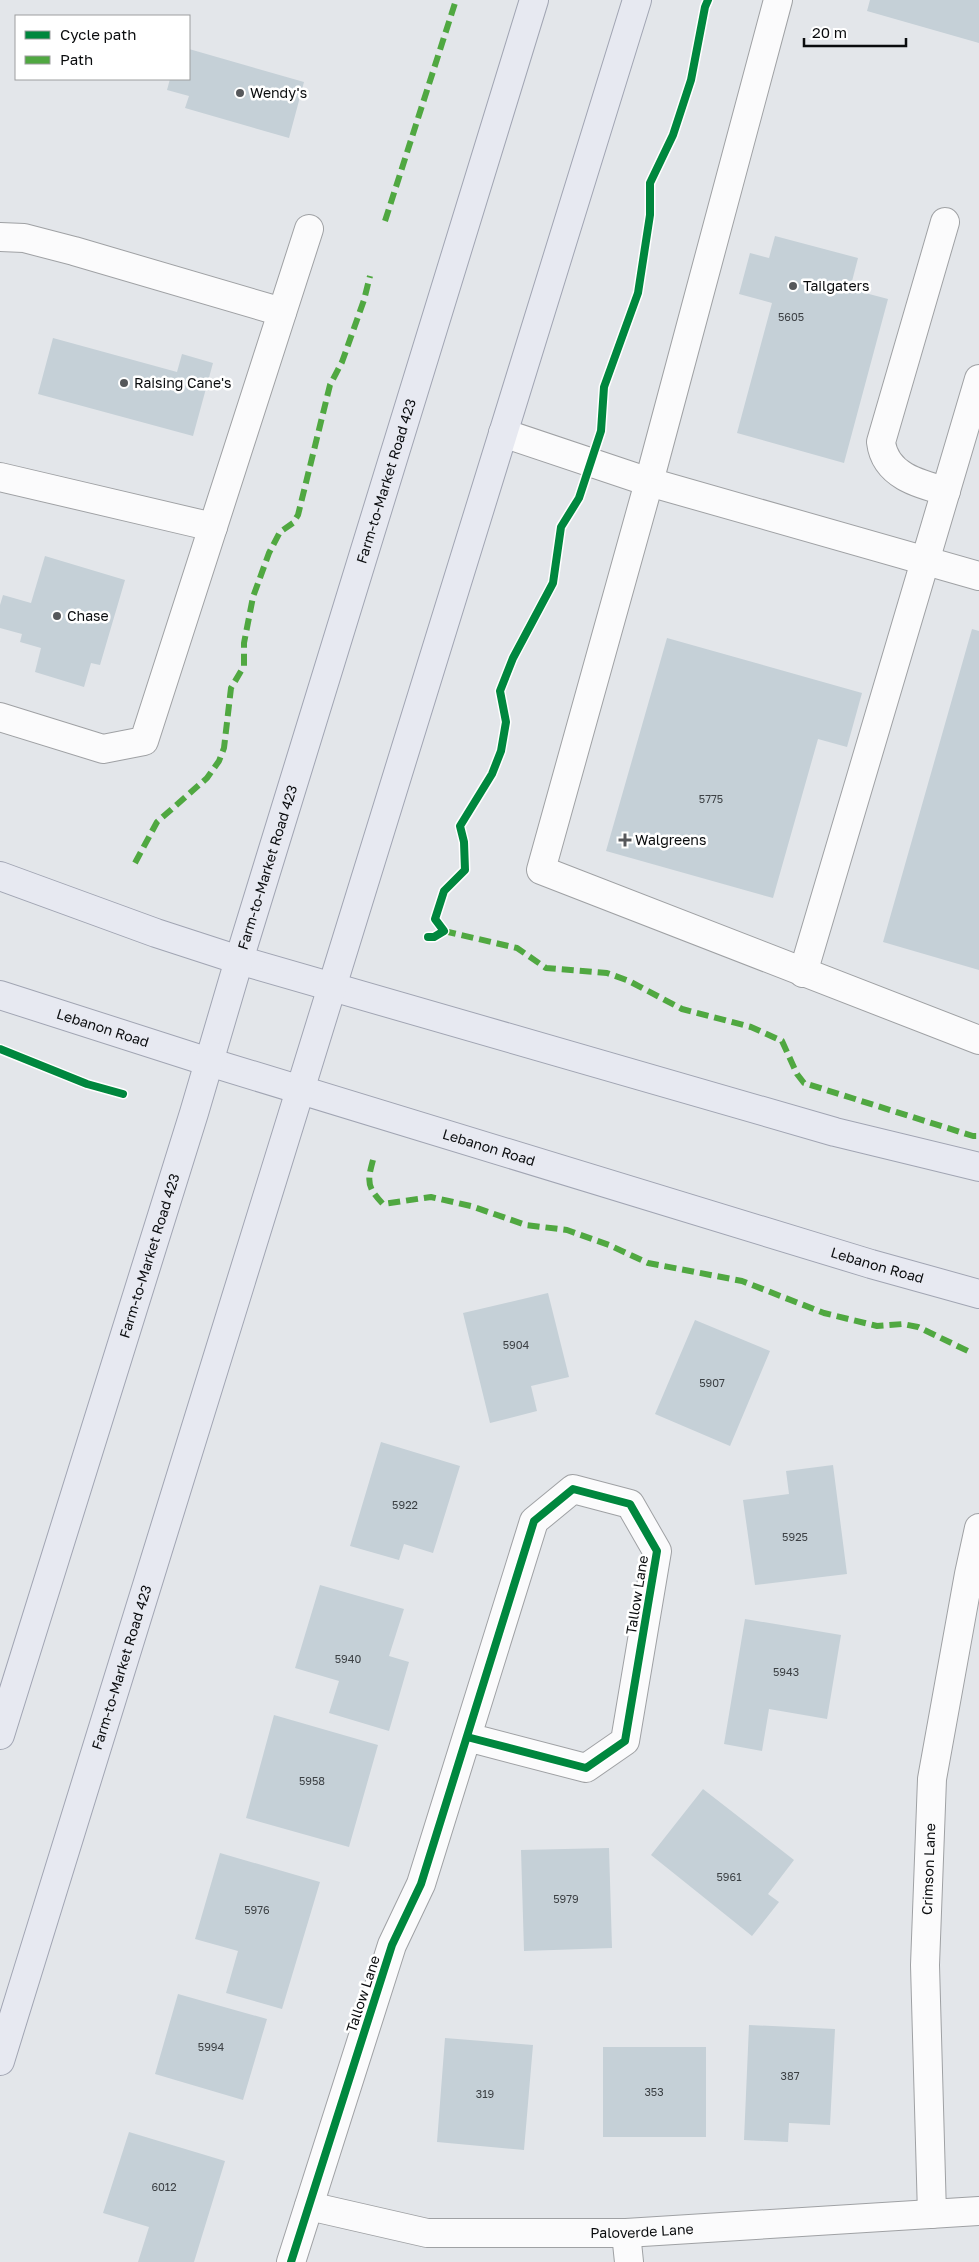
<svg xmlns="http://www.w3.org/2000/svg" width="979" height="2262" viewBox="0 0 979 2262" font-family="'Golos Text',sans-serif">
	<style>
		.building { fill: #c5d0d7 }
		.lines { fill: none; stroke-linecap: round; stroke-linejoin: round }
		.minor-casing { stroke: #9fa1a4; stroke-width: 30 }
		.major-casing { stroke: #a1a5b3; stroke-width: 30 }
		.minor { stroke: #fbfbfc; stroke-width: 28 }
		.major { stroke: #e7e9f1; stroke-width: 28 }
		.quiet { stroke: #50a841; stroke-width: 6; stroke-dasharray: 12 6; stroke-linecap: butt }
		.cycleway-casing { stroke: #fff; stroke-width: 11 }
		.cycleway { stroke: #00873e; stroke-width: 8 }
		.poi-dot { fill: #56585b; stroke: #fff; stroke-width: 2 }
		.labels { text-anchor: middle; stroke-width: 5; stroke-linejoin: round; paint-order: stroke }
		.number-label { font-size: 11px; fill: #3c4044 }
		.poi-label { font-size: 14px; fill: #0a0c0e; stroke: #fff; text-anchor: start }
		.street-label { font-size: 14px; fill: #0a0c0e; stroke: #fff }
	</style>
	<rect width="100%" height="100%" fill="#e3e6ea"/>
	<!-- building -->
	<path class="building" d="M870 0H979V43L867 11Z
		M189 49 304 82 289 138 185 108 189 96 167 90 170 79H189Z
		M775 236 858 258 850 289 888 299 844 463 737 433 772 303 739 294 750 253 769 258Z
		M53 338 177 372 182 354 213 363 193 436 38 394Z
		M45 556 125 580 100 665 91 663 84 687 35 672 41 648 20 642 22 634 0 628V605L3 595 31 603Z
		M972 629 979 631V970L883 942Z
		M667 638 862 693 847 747 818 739 773 898 606 851Z
		M548 1293 569 1377 531 1386 537 1411 490 1423 463 1313Z
		M695 1320 770 1351 730 1446 655 1414Z
		M381 1442 460 1466 433 1553 404 1544 399 1560 350 1546Z
		M833 1465 847 1574 755 1585 743 1500 789 1494 786 1471Z
		M320 1585 404 1609 389 1656 409 1662 389 1731 329 1713 339 1681 295 1668Z
		M745 1619 841 1635 827 1719 769 1709 762 1751 724 1744Z
		M274 1715 378 1745 349 1847 246 1818Z
		M703 1789 794 1860 768 1894 779 1902 752 1936 651 1855Z
		M609 1848 612 1948 524 1951 521 1850Z
		M220 1853 320 1882 282 2009 226 1993 238 1951 195 1939Z
		M178 1994 267 2019 243 2100 155 2074Z
		M749 2025 835 2029 830 2125 789 2123 788 2142 744 2140Z
		M445 2038 533 2045 524 2150 437 2142Z
		M603 2047H706V2137H603Z
		M129 2132 225 2161 194 2262H138L149 2227 103 2213Z"/>
	<g class="lines">
		<!-- minor casing -->
		<g class="minor-casing">
			<g id="minor">
				<path d="M778 0 649 482 541 870 979 1040"/>
				<path d="M945 222 881 442C885 475 918 484 946 491"/>
				<path d="M0 237 24 238 74 251 282 312"/>
				<path d="M503 433 649 482 979 576"/>
				<path d="M0 477 213 527"/>
				<path d="M0 717 103 749 144 741 309 229"/>
				<path d="M803 973 979 379"/>
				<path id="s1" d="M309 2206 427 2233H626L979 2211"/>
				<path id="s2" d="M932 2214 925 1965 932 1779 969 1574 979 1528"/>
				<path d="M626 2233 629 2262"/>
				<path d="M291 2262 392 1945 421 1884 534 1521 573 1489 630 1504 657 1551 625 1741 586 1768 467 1737"/>
			</g>
		</g>
		<!-- major casing -->
		<g class="major-casing">
			<g id="major">
				<path d="M0 876 156 933 239 960 835 1132 979 1167"/>
				<path id="s3" d="M0 995 209 1062 871 1264 979 1294"/>
				<path id="s4" d="M0 1735 194 1113 239 960 534 0"/>
				<path id="s5" d="M0 2061 637 0"/>
			</g>
		</g>
		<!-- minor -->
		<use href="#minor" class="minor"/>
		<!-- major -->
		<use href="#major" class="major"/>
		<!-- quiet -->
		<path class="quiet" d="M385 221 456 0
			M135 863 157 822 207 778 219 761 224 748 231 688 244 666V643L253 597 269 553 280 532 293 523 298 515 330 385 342 362 364 300 370 276
			M444 931 517 948 546 968 607 973 629 981 682 1009 751 1027 782 1041 797 1074 804 1083 973 1136H979
			M373 1160C367 1182 367 1187 383 1204L431 1197 471 1206 526 1225 567 1230 609 1245 648 1263 742 1281 824 1313 877 1326 903 1324 918 1327 970 1352"/>
		<!-- cycleway casing -->
		<g class="cycleway-casing">
			<path id="cycleway" d="M428 937H434L444 931 435 919 444 891 465 870 464 842 460 826 492 774 501 751 506 722 500 691 513 658 553 583 561 527 579 498 601 431 604 387 638 293 650 215V183L673 135 691 80 705 7 708 0
				M0 1049 87 1084 123 1094
				M291 2262 392 1945 421 1884 534 1521 573 1489 630 1504 657 1551 625 1741 586 1768 467 1737"/>
		</g>
		<!-- cycleway -->
		<use href="#cycleway" class="cycleway"/>
	</g>
	<!-- markers -->
	<g class="poi-dot">
		<circle cx="240" cy="93" r="5"/>
		<circle cx="793" cy="286" r="5"/>
		<circle cx="124" cy="383" r="5"/>
		<circle cx="57" cy="616" r="5"/>
		<path d="M622.5 832.5h5v5h5v5h-5v5h-5v-5h-5v-5h5z"/>
	</g>
	<g class="labels">
		<!-- number labels -->
		<g class="number-label">
			<text x="791" y="321">5605</text>
			<text x="711" y="803">5775</text>
			<text x="516" y="1349">5904</text>
			<text x="712" y="1387">5907</text>
			<text x="405" y="1509">5922</text>
			<text x="795" y="1541">5925</text>
			<text x="348" y="1663">5940</text>
			<text x="786" y="1676">5943</text>
			<text x="312" y="1785">5958</text>
			<text x="729" y="1881">5961</text>
			<text x="566" y="1903">5979</text>
			<text x="257" y="1914">5976</text>
			<text x="211" y="2051">5994</text>
			<text x="790" y="2080">387</text>
			<text x="654" y="2096">353</text>
			<text x="485" y="2098">319</text>
			<text x="164" y="2191">6012</text>
		</g>
		<!-- poi labels -->
		<g class="poi-label">
			<text x="250" y="98">Wendy's</text>
			<text x="803" y="291">Tailgaters</text>
			<text x="134" y="388">Raising Cane's</text>
			<text x="67" y="621">Chase</text>
			<text x="635" y="845">Walgreens</text>
		</g>
		<!-- street labels -->
		<g class="street-label">
			<text dy="5" stroke="none"><textPath href="#s4" startOffset="1312">Farm-to-Market Road 423</textPath></text>
			<text dy="5" stroke="none"><textPath href="#s4" startOffset="908">Farm-to-Market Road 423</textPath></text>
			<text dy="5" stroke="none"><textPath href="#s3" startOffset="108">Lebanon Road</textPath></text>
			<text dy="5" stroke="none"><textPath href="#s3" startOffset="512">Lebanon Road</textPath></text>
			<text dy="5" stroke="none"><textPath href="#s4" startOffset="502">Farm-to-Market Road 423</textPath></text>
			<text dy="5" stroke="none"><textPath href="#s3" startOffset="918">Lebanon Road</textPath></text>
			<text transform="translate(637 1595) rotate(-81)" y="5">Tallow Lane</text>
			<text dy="5" stroke="none"><textPath href="#s5" startOffset="412">Farm-to-Market Road 423</textPath></text>
			<text dy="5" stroke="none"><textPath href="#s2" startOffset="345">Crimson Lane</textPath></text>
			<text transform="translate(363 1994) rotate(-72)" y="5">Tallow Lane</text>
			<text dy="5" stroke="none"><textPath href="#s1" startOffset="336">Paloverde Lane</textPath></text>
		</g>
	</g>
	<!-- legend -->
	<rect x="15" y="15" width="175" height="65" fill="#ffffff" stroke="#9d9e9f"/>
	<rect x="25" y="31" width="25" height="8" fill="#00873e" stroke="#9d9e9f"/>
	<text x="60" y="40" font-size="15" fill="#0a0c0e">Cycle path</text>
	<rect x="25" y="56" width="25" height="8" fill="#50a841" stroke="#9d9e9f"/>
	<text x="60" y="65" font-size="15" fill="#0a0c0e">Path</text>
	<!-- scale -->
	<path d="M804 38v8h102v-8" fill="none" stroke="#0a0c0e" stroke-width="2.5"/>
	<text x="812" y="38" font-size="15" fill="#0a0c0e" stroke="#ffffff" stroke-width="4" paint-order="stroke">20 m</text>
</svg>
